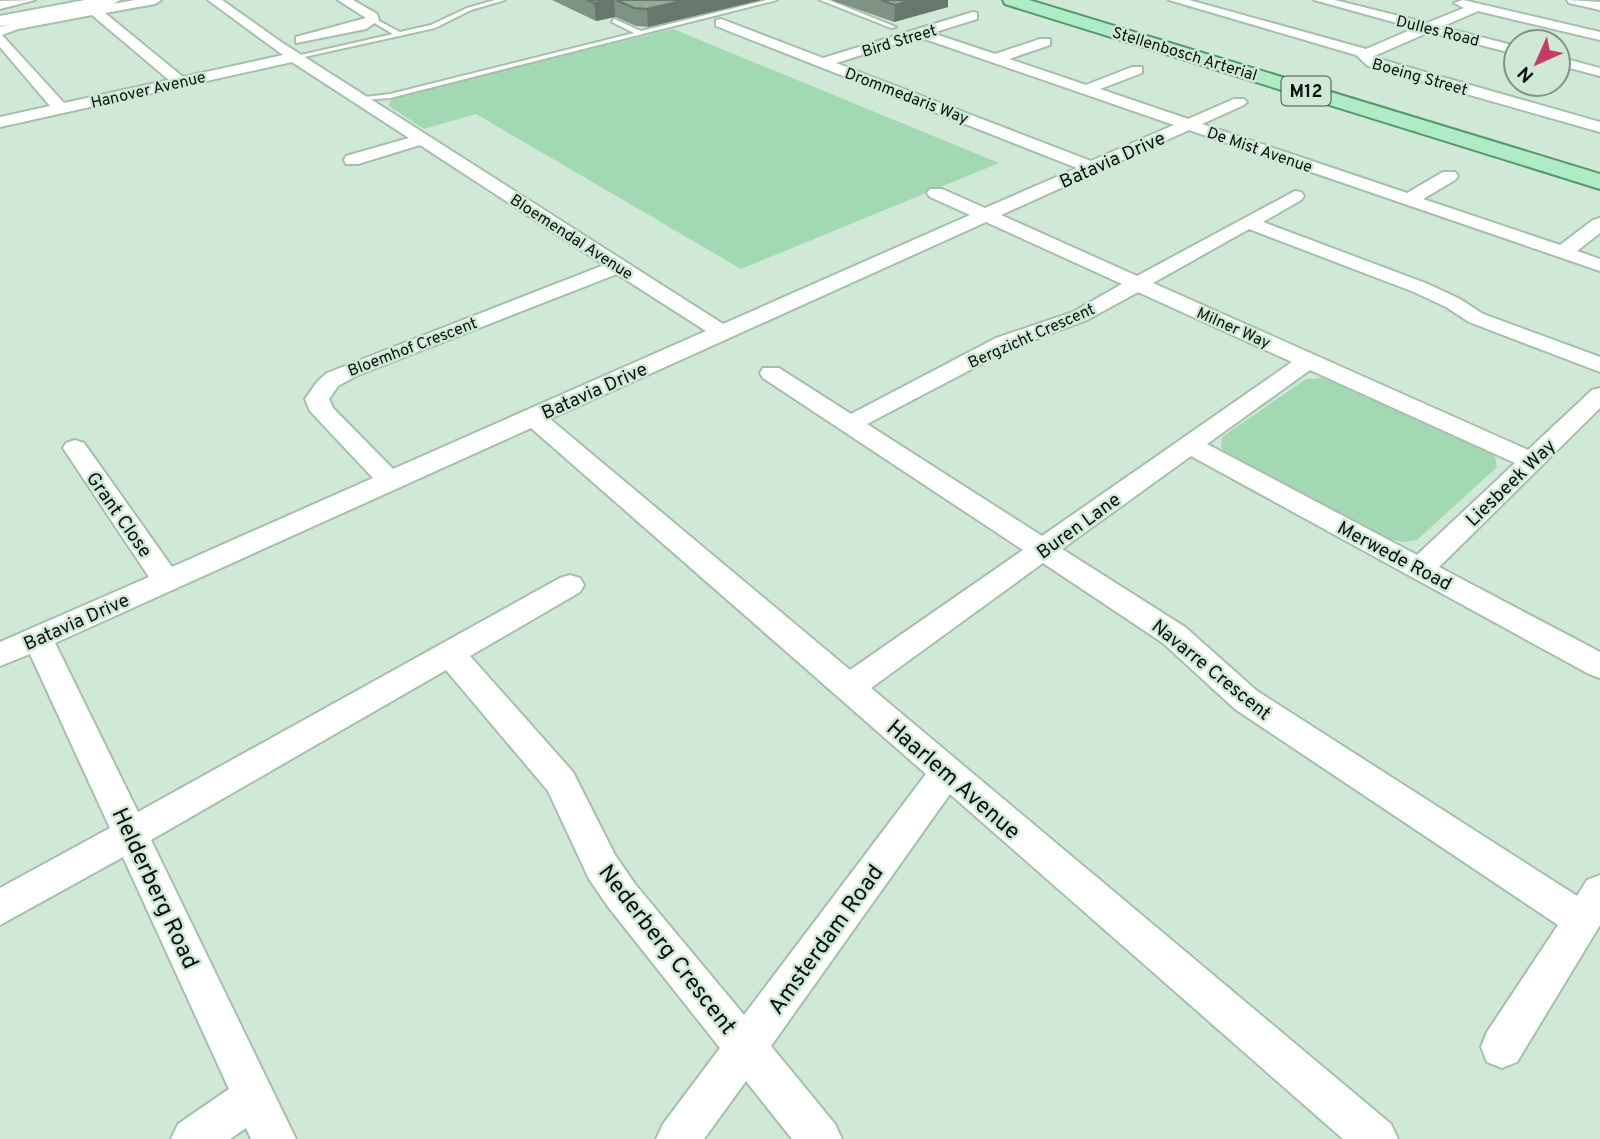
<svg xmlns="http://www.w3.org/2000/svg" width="1600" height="1139" viewBox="0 0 1600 1139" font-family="Overpass,sans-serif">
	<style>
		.green { fill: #a2d9b3 }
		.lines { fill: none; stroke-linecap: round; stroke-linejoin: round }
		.lane-casing { stroke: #a6bfad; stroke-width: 4 }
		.street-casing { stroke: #a6bfad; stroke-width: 4 }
		.secondary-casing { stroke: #a6bfad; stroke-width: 4 }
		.primary-casing { stroke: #52986c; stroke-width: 4 }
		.lane { fill: #fff; fill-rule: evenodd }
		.street { fill: #fff; fill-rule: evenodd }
		.secondary { fill: #fff; fill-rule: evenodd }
		.primary { fill: #afecc5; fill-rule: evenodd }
		.wall { fill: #7e9384 }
		.shaded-wall { fill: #66786b }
		.building { fill: #92ab99; stroke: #66786b; stroke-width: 2 }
		.labels { text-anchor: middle; stroke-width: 5; stroke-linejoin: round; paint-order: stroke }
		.far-street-label { font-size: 16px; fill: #0a130d; stroke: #d0e9d7 }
		.shield { fill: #d0e9d7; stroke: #45534a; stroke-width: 2 }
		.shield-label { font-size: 18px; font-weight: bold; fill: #0a130d }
		.street-label { font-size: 19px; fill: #0a130d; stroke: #d0e9d7 }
		.near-street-label { font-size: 23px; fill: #0a130d; stroke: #d0e9d7 }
	</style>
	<rect width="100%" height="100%" fill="#d0e9d7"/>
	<!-- green -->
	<path class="green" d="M673 29 999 163 741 269 476 114 424 129 389 106 390 101 399 96Z
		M1323 378 1485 448 1495 457 1497 467 1417 540 1403 542 1385 538 1225 453 1221 447 1222 437 1306 379Z"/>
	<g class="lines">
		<!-- lane casing -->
		<g class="lane-casing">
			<path id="lane" d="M495 0H505L471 10 435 28 295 59 292 57 393 34 371 21V19H375L400 32 431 25 467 8Z
				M767 0H777L390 98 361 100 357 98 390 94 634 33 612 22 614 19 641 31Z
				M820 0H829L896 27 891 28Z"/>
		</g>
		<!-- street casing -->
		<g class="street-casing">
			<path id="street" d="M35 0 0 9V1Z
				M135 0H161L155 4 105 13 183 77 283 55 208 0H222L281 42 723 324 970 215 930 197 927 193 930 189H942L985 208 1077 168 716 26V20L721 19 823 58 973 12 977 13V19L932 33 995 54 1040 39H1050V45L1009 59 1086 85 1132 67H1142V73L1100 89 1188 119 1234 99H1244L1247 102 1244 105 1202 124 1407 193 1443 172H1455L1458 176 1455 180 1423 199 1560 245 1593 220 1600 218V233L1577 251 1600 259V271L1189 130 1001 215 1137 276 1295 191 1301 192 1304 196 1301 200 1263 222 1428 284 1460 299 1483 314 1600 357V372L1469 322 1446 307 1414 292 1249 229 1153 283 1528 450 1592 390 1600 388V408L1439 567 1600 652V678L1589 674 1191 456 1062 549 1185 627 1257 691 1577 896 1587 880 1600 875V925L1517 1062 1502 1068 1487 1062 1481 1047 1487 1032 1558 925 1235 709 1163 643 1043 563 871 688 1391 1124 1398 1139H1343L950 794 771 1046 835 1124 842 1139H792L746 1081 704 1139H656L663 1124 720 1048 609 908 589 879 548 791 446 670 151 840 296 1139H251L246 1128 230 1139H171L178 1124 229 1089 123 857 0 925V888L110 828 30 654 0 666V642L149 577 63 448 66 443 75 440 84 443 172 567 373 478 310 411 305 399 317 382 327 373 604 265 420 145 358 164H346L344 160 346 156 409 138 292 62 0 127V117L50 106 0 47V27L15 22ZM92 15 169 80 64 103 2 35 18 29ZM919 37 1174 125 1091 161 836 63ZM986 222 1122 284 1073 312 996 338 851 414 779 368H763L760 373 763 378 1023 550 850 670 550 419ZM617 274 706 331 393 469 333 408 329 399 338 386 356 376ZM1138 292 1292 362 1042 536 867 424 1012 348 1087 320ZM1310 370 1515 463 1417 555 1207 444ZM531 428 926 774 744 1015 635 884 615 855 573 772 470 656 580 592 584 585 580 578 570 575 560 578 138 812 55 643Z
				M338 0H353L377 14 379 20 366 29 296 43V37L366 18Z
				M1169 0H1189L1366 49 1415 28 1314 0H1335L1427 23 1464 8 1454 3 1463 0 1600 32V40L1478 11 1441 27 1516 46V54L1429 32 1372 57 1600 122V132L1368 66 1356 55Z
				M1567 0 1600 2V10L1569 3Z
				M1558 57 1600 68V76L1558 65Z"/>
		</g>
		<!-- secondary casing -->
		<g class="secondary-casing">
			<path id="secondary" d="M85 0H120L112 5 0 26V16Z"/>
		</g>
		<!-- primary casing -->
		<g class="primary-casing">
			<path id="primary" d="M1003 0H1029L1600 174V189L1005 4Z"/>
		</g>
		<!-- lane -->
		<use href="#lane" class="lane"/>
		<!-- street -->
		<use href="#street" class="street"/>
		<!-- secondary -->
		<use href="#secondary" class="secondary"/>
		<!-- primary -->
		<use href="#primary" class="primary"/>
	</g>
	<!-- wall -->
	<path class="wall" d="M552 0H761L648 27 636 26 615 17 596 21Z
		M831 0H948V7L894 22Z"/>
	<!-- shaded-wall -->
	<path class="shaded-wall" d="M609 0H614L615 17 596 21 594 3Z
		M685 0H761L648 27 647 9Z
		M911 0H948V7L894 22 895 5Z"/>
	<!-- building -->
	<path class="building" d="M587 0H609L594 3Z
		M616 0H685L647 9 634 8Z
		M881 0H911L895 5Z"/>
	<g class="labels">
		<!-- far-street labels -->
		<g class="far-street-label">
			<text transform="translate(1438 30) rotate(14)" y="6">Dulles Road</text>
			<text transform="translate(899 40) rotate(-17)" y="6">Bird Street</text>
			<text transform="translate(1185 53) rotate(17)" y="6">Stellenbosch Arterial</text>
			<text transform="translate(1420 76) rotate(16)" y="6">Boeing Street</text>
			<text transform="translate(148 89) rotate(-13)" y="6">Hanover Avenue</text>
			<text transform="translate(907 95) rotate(21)" y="6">Drommedaris Way</text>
			<text transform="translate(1260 149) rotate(19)" y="6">De Mist Avenue</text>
			<text transform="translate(572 236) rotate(33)" y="6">Bloemendal Avenue</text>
			<text transform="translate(1234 327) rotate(24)" y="6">Milner Way</text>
			<text transform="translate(1031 335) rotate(-24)" y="6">Bergzicht Crescent</text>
			<text transform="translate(412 346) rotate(-21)" y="6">Bloemhof Crescent</text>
		</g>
		<!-- shield labels -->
		<rect class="shield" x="1281.5" y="76.5" width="49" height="29" rx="5"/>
		<g class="shield-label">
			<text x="1306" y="97">M12</text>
		</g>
		<!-- street labels -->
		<g class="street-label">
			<text transform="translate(1112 159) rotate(-24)" y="7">Batavia Drive</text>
			<text transform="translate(594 390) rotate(-24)" y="7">Batavia Drive</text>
			<text transform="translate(1510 482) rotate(-44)" y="7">Liesbeek Way</text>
			<text transform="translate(120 514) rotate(55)" y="7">Grant Close</text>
			<text transform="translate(1078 525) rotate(-36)" y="7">Buren Lane</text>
			<text transform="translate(1395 555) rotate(28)" y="7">Merwede Road</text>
			<text transform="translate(76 621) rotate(-24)" y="7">Batavia Drive</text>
			<text transform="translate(1212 669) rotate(39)" y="7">Navarre Crescent</text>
		</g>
		<!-- near-street labels -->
		<g class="near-street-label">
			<text transform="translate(954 779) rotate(41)" y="8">Haarlem Avenue</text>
			<text transform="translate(156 888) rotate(65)" y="8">Helderberg Road</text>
			<text transform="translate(825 939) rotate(-54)" y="8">Amsterdam Road</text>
			<text transform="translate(668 949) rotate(52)" y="8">Nederberg Crescent</text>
		</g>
	</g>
	<!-- north arrow -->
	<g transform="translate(1537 63) rotate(225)"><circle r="33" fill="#d0e9d7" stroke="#819386" stroke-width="2"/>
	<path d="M0-5L12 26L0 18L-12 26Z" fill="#c73a6a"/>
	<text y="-10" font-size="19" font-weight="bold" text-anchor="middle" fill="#0a130d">N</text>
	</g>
</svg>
